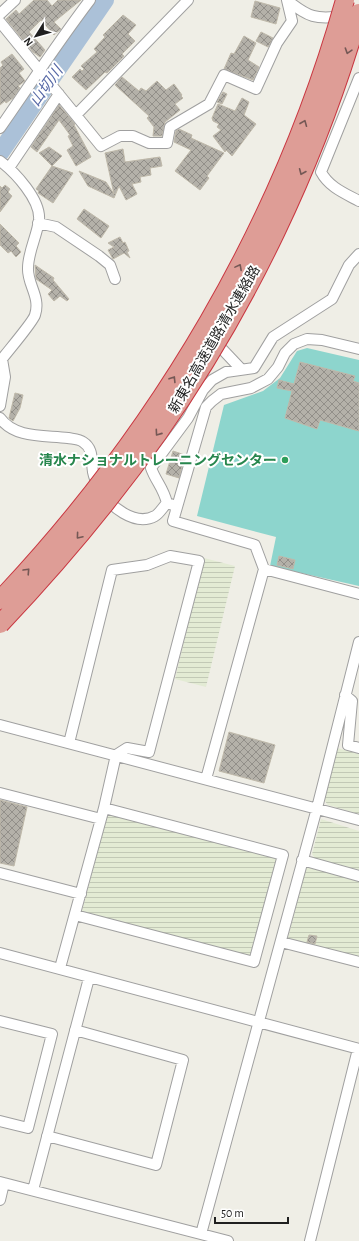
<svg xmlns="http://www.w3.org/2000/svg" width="359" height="1241" viewBox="0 0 359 1241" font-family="'Alegreya Sans','Noto Sans JP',sans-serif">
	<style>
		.farmland { fill: url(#farmland-rules) }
		.pitch { fill: #8dd5cd }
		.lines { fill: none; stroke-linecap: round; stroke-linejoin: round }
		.river { stroke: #abc1d8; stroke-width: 18 }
		.building { fill: url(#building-cross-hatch); stroke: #bfb9aa }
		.minor-casing { stroke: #a0a0a0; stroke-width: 12 }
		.minor { stroke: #fff; stroke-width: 10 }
		.motorway-bridge-casing { stroke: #c93741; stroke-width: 20; stroke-linecap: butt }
		.motorway-bridge { stroke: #de9d96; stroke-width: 18 }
		.oneway { stroke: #755855 }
		.leisure-dot { fill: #2e9e5b; stroke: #fff; stroke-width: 1.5 }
		.labels { text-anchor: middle; stroke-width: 4; stroke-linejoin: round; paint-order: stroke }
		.street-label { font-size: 14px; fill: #1f1f1f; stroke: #fff }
		.leisure-label { font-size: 14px; font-weight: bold; fill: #27864d; stroke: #fff; text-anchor: end }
		.water-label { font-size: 15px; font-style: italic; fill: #5567a5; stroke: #fff }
	</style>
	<defs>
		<pattern id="farmland-rules" width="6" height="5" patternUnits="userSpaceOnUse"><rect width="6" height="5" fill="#e3ebd4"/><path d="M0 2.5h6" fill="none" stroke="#c2c9b6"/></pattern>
		<pattern id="building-cross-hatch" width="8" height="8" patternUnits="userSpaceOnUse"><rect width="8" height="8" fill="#b4b1a9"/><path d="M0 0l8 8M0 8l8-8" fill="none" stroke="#928f89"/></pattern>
	</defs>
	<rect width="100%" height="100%" fill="#efeee6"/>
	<!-- farmland -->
	<path class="farmland" d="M204 558 235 566 206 687 175 679Z
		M337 748 359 754V814L328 805 324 800Z
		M111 813 278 858 252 957 82 911 107 816Z
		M321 819 359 831V870L315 859 312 854Z
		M306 867 359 880V957L288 938Z"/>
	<!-- pitch -->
	<path class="pitch" d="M307 348 359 360V586L270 566 276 537 197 516 224 405 263 391 280 378 297 351Z"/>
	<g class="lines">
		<!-- river -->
		<path class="river" d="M0 153 105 0"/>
	</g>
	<!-- building -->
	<path class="building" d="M34 0H47L52 6 58 0H81L54 22 61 29 54 35 41 20 29 32 45 50 40 57 33 52 6 19 16 10 19 14Z
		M255 1 280 8 276 24 251 17Z
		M123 15 136 25 128 34 135 41 122 54 124 56 107 73 105 72 86 90 72 77 80 69 82 71 84 69 81 66 97 52 94 49 105 37 103 35Z
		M261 32 273 38 268 47 256 41Z
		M244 36 256 43 248 60 259 67 253 80 224 69 231 53 234 54Z
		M12 54 24 69 19 73 25 81 18 86 20 88 13 98 6 103 5 101 0 105V68L3 65 1 62Z
		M122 77 139 91 141 88 146 91 157 81 166 90 174 84 182 95 181 96 183 98 175 104 180 110 165 122 162 136H153L154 127 147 118 149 116 115 85Z
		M223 92 227 94 222 104 217 102Z
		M242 98 249 102 244 115 256 124 232 156 226 150 225 152 213 136 221 130 217 127 219 124 213 121 212 118 218 104 235 111Z
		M59 105 75 124 74 125 91 157 76 166 67 150 73 146 68 136 70 135 59 120 37 152 31 147Z
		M179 129 192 135 191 138 224 153 207 176 209 178 200 190 175 171 191 150 174 142 176 131Z
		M49 147 62 156 52 166 73 173 53 203 38 193 39 191 36 189 52 166 39 153Z
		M123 149 125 162 160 157 162 166 150 168 151 175 140 177 141 182 132 184 137 194 126 200 119 186 114 198 88 186 79 171 106 182 114 194 105 153Z
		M5 185 10 189 8 192 12 196 0 212V186L2 188Z
		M84 209 109 226 101 238 77 219Z
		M0 224 19 243 16 246 21 252 16 257 11 251 8 253 0 245Z
		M120 237 123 243 125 242 129 251 127 252 130 258 124 253 113 259 108 250 114 247 108 243Z
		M35 265 54 278 53 280 69 299 67 301 60 296 54 301 48 294 52 290 36 279Z
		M300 362 355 376 353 381 359 383V431L320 420 317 429 285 418 292 391 277 388 279 380 294 384Z
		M15 393 23 395 20 408 13 421 9 418Z
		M173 451 185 455 179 478 166 474Z
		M279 556 295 560 293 569 277 565Z
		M229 732 275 745 264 783 219 771Z
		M0 800 27 807 14 866 0 863Z
		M309 935 317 936 315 944 307 942Z"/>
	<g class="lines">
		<!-- minor casing -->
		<g class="minor-casing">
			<path id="minor" d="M287 0C308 17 316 20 343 16
				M0 14 15 0
				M0 22 101 146 120 136H133L149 143H167L170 127 209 104 224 75 256 89 277 43 292 21 287 0
				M359 78 321 172C329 187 344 193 359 201
				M76 115 188 0
				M0 128C30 85 58 42 90 0
				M0 161C15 172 41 200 39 220 37 236 28 252 28 268 27 284 41 297 35 315 33 322 8 351 2 359L5 377 0 406
				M9 168 59 94
				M38 223 56 227 99 256 110 265 115 279
				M223 350 241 369
				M0 418C15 439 46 435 68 438 73 439 79 439 83 442 94 449 91 460 93 472 94 477 97 484 100 489 109 506 135 527 155 516 159 514 163 507 167 503L173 505
				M167 503C163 487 156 482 151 468L188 418 203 390 212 380 226 372 254 368 273 337 332 299 349 265 359 254
				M264 569 359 594
				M345 695 352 701 348 745 359 748
				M0 725 359 820
				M206 779 264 569 255 545 173 521 206 407 212 401 221 394 251 388 268 379 278 367 285 353 294 344 307 339 322 340 359 349
				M0 793 101 819
				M302 860 359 876
				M0 873 81 894
				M75 915 254 962 283 855 104 808
				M281 942 359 962
				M0 953 359 1049
				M60 968 104 808 116 755 127 748 149 752 199 561 170 556 147 565 112 570 69 743
				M0 1021 52 1034 28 1128 0 1121
				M47 1136 156 1165 183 1060 75 1030
				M0 1182 228 1241
				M33 1190 89 978
				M0 1200 4 1183
				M201 1234 317 808 359 642
				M310 1241 358 1049"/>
		</g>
		<!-- minor -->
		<use href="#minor" class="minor"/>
		<!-- motorway-bridge casing -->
		<g class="motorway-bridge-casing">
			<path id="motorway-bridge" d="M0 600C160 431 282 225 345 0
				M0 624C57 564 110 501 158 433 247 307 316 162 359 13"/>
		</g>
		<!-- motorway-bridge -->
		<use href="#motorway-bridge" class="motorway-bridge"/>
	</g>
	<!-- one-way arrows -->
	<defs><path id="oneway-chevron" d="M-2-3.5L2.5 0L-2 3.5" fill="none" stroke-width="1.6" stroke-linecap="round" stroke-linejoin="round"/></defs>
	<g class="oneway">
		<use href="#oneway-chevron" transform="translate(348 51) rotate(108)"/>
		<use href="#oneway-chevron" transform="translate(304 123) rotate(-68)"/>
		<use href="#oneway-chevron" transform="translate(302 172) rotate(113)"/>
		<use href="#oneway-chevron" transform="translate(239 267) rotate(-62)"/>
		<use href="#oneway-chevron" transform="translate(173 379) rotate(-58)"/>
		<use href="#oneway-chevron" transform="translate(158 433) rotate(125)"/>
		<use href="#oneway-chevron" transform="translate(79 536) rotate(130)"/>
		<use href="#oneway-chevron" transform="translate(27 571) rotate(-47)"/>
	</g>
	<!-- markers -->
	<circle class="leisure-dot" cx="285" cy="460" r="4"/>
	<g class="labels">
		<!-- street labels -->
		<g class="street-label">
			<text transform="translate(214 339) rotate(-60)" y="5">新東名高速道路清水連絡路</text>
		</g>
		<!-- leisure labels -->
		<g class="leisure-label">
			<text x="277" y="465">清水ナショナルトレーニングセンター</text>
		</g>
		<!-- water labels -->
		<g class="water-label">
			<text transform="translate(46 86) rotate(-55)" y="5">山切川</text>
		</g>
	</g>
	<!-- north arrow -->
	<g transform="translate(36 36) rotate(233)" stroke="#ffffff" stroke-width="3" paint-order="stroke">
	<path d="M0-3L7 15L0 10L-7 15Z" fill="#1f1f1f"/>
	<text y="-6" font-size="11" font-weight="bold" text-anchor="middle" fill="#1f1f1f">N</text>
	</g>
	<!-- scale -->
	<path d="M215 1217v6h73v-6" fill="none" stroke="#1f1f1f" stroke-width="2"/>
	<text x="221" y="1217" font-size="12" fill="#1f1f1f" stroke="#ffffff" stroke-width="3" paint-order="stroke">50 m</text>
</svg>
